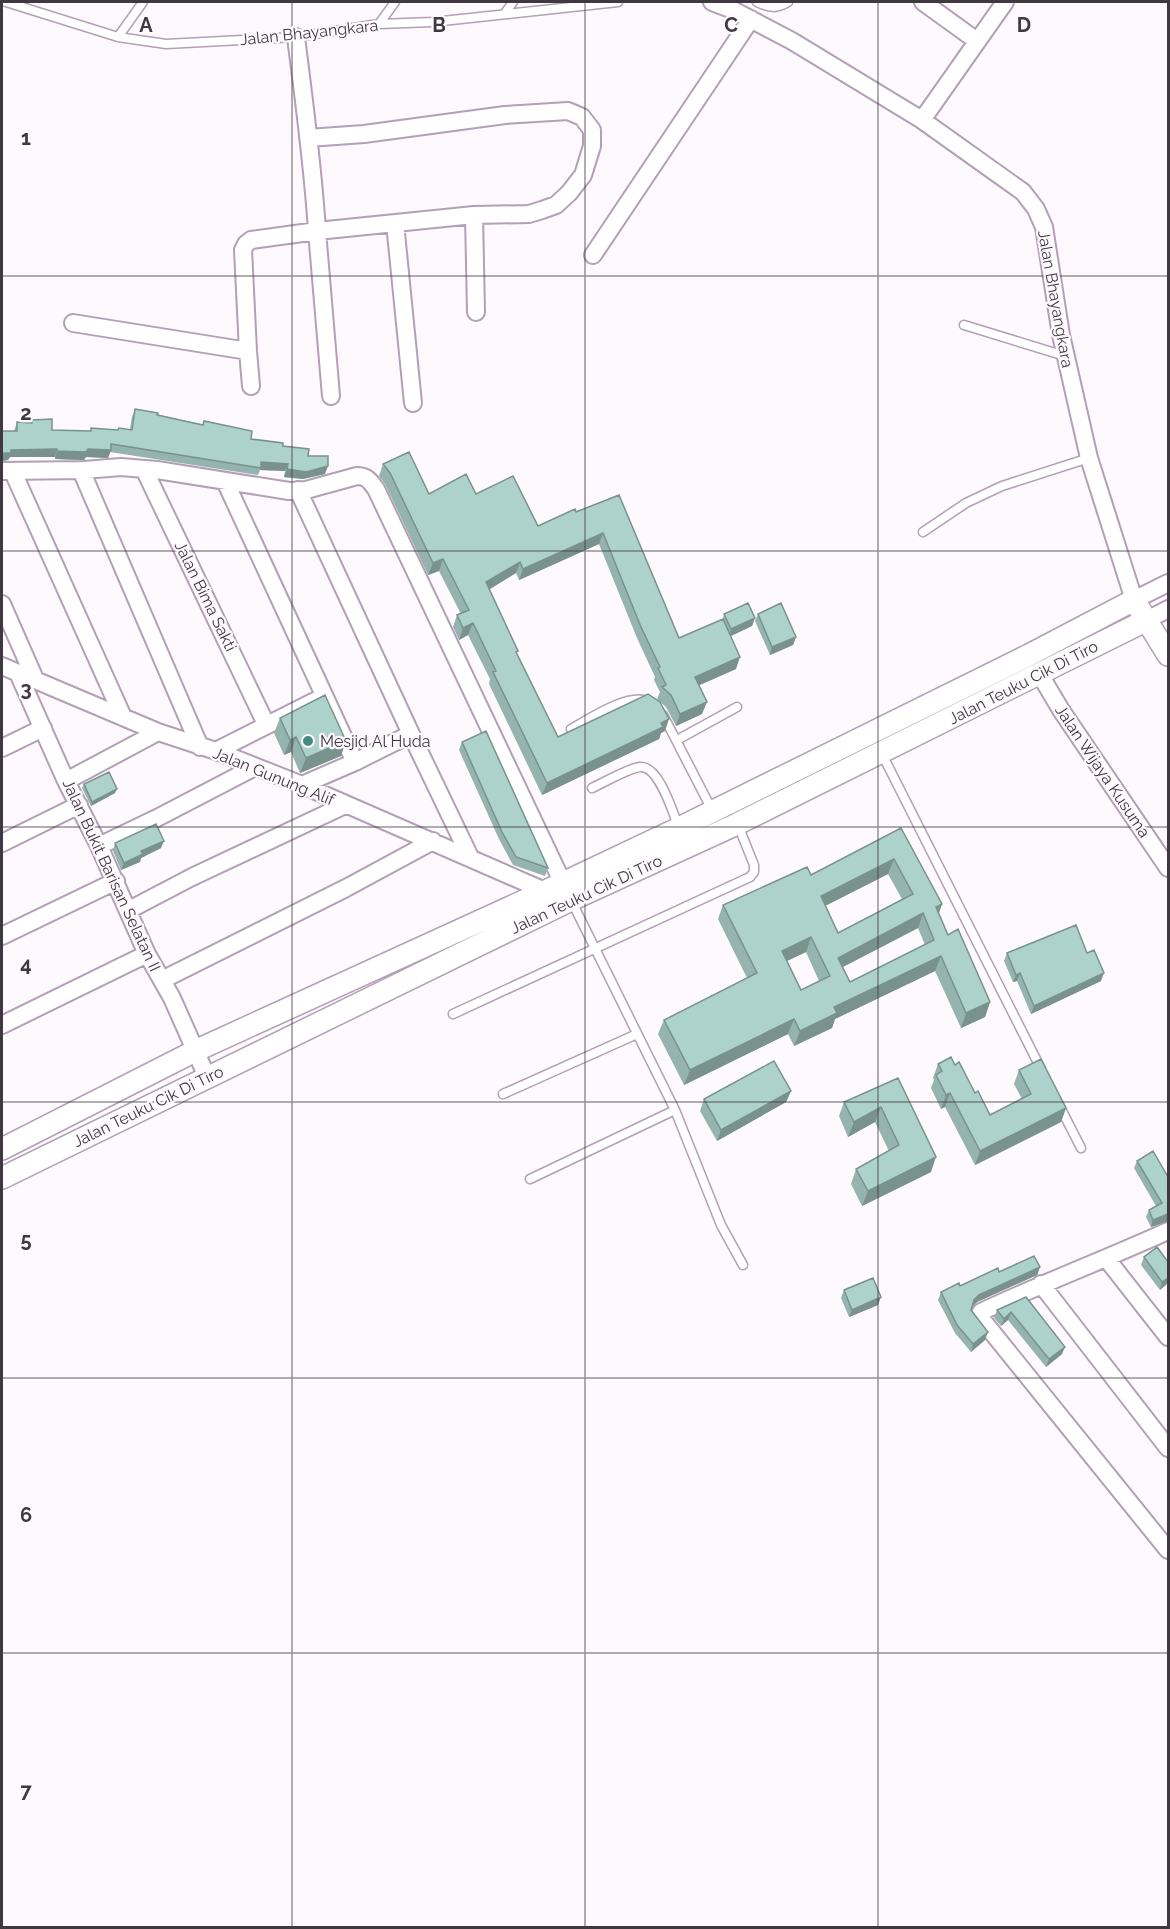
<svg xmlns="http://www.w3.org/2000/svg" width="1170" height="1929" viewBox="0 0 1170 1929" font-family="Raleway,sans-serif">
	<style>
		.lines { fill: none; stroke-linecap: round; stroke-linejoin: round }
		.service-casing { stroke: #b39fb6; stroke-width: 11 }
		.minor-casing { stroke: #b39fb6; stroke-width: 20 }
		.tertiary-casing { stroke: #b39fb6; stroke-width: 24 }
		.service { stroke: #fff; stroke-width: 8 }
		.minor { stroke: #fff; stroke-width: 16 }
		.tertiary { stroke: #fff; stroke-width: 21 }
		.wall { fill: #95b4af; fill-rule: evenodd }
		.shaded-wall { fill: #79928e }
		.building { fill: #add1cb; stroke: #79928e; stroke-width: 1.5; fill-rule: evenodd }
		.grid { fill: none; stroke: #403841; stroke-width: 1.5; stroke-opacity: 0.55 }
		.poi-dot { fill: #468b82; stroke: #fdf9fd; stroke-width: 2 }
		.labels { text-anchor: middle; stroke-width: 4.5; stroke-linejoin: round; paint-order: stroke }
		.street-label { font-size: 16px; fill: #403841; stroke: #fdf9fd }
		.poi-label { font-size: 16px; fill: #403841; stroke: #fdf9fd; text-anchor: start }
		.grid-label { font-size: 20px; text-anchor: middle; font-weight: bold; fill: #403841; stroke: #fdf9fd; stroke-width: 4.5; stroke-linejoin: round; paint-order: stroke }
	</style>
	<rect width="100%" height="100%" fill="#fdf9fd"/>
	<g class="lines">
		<!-- service casing -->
		<g class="service-casing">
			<path id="service" d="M6 2 118 37 166 44 296 37 379 24 433 22 618 2
				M757 2C770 8 776 9 788 2
				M505 13 513 2
				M379 24 395 2
				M118 37 143 2
				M964 325 1065 356
				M923 532 966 503 1002 486 1089 458
				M663 715 712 810
				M571 729C589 719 628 693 647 701
				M677 740 737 707
				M882 754 1041 1069
				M592 788C603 783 629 768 640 767 659 765 673 813 679 828
				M571 900 675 1110 721 1225 743 1265
				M453 1014 750 877 754 872V865L738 825
				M503 1094 637 1034
				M1059 1105 1081 1148
				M530 1179 675 1110"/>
		</g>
		<!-- minor casing -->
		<g class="minor-casing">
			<path id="minor" d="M712 2 733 10 792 41 922 120 1023 192 1036 209 1044 227 1061 335 1089 458 1134 600 1168 583
				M923 2 977 41
				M296 37C304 101 313 166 317 231L474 215 529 214 542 210 556 205 569 193 583 175 592 146V130L582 117 568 111 505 115 364 134 308 138
				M922 120 1005 2
				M474 215 476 312
				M395 223 413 403
				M593 255 751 19
				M73 323 248 351
				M251 386 248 351 243 250 246 244 251 240 317 231 331 396
				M144 469 266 724
				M81 470 200 747
				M2 471 84 470 121 467 157 470 289 491 306 490 357 476C367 476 370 481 376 489L568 894
				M13 472 123 717
				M225 481 355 762
				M298 490 411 734 470 857
				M2 604 35 679
				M1145 621 1168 609
				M2 666 158 732 216 751 302 785 545 891
				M18 673 66 781 99 846 147 954 172 998 207 1077
				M1039 673 1061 710 1168 868
				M2 748 43 728
				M216 751 321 698
				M66 781 158 732
				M302 785 355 762 411 734
				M2 843 79 805
				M99 846 157 818 255 767
				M129 910 192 877 345 805
				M2 936 116 881
				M162 980 346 888 433 841
				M2 1025 147 954
				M1168 1231C1106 1259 1043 1283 981 1312L979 1316 1168 1550
				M1106 1258 1168 1337
				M1041 1284 1168 1448"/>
		</g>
		<!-- tertiary casing -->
		<g class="tertiary-casing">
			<path id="tertiary" d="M2 1149 195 1051 563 883 679 828 1029 655 1134 600 1168 655
				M2 1178 571 900 737 824 1145 621"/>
		</g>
		<!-- service -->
		<use href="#service" class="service"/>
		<!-- minor -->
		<use href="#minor" class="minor"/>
		<!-- tertiary -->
		<use href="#tertiary" class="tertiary"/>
	</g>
	<!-- wall -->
	<path class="wall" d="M135 409 203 425 204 421 251 439 283 446 308 456 325 474 303 479 284 477 285 471 260 470 258 475 110 452 108 458 86 457 84 460 55 459V457H10L8 460 2 461V431H14L17 422H31L32 420 52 430 91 431V428L118 430 130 429 132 417Z
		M383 464 429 494H476L538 526 619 495 679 638 723 619 724 614 755 618 752 626 730 636 736 669 699 685 702 714 676 726 666 707 657 699 660 692 654 680 655 677 637 638 599 544 519 580 516 573 489 589 517 654 558 737 665 731 661 733 659 739 542 795 489 684 490 679 468 635 459 640 453 627 457 615 461 614 439 571 428 575 385 484 379 476Z
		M758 614 796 637 793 645 770 655 755 621Z
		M280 718 341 756 300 773 291 752 284 755 274 733Z
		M462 742 548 868 545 876 513 865 499 839 459 750Z
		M84 784 115 793 91 806 82 788Z
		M901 828 942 904 939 913 948 935 990 1002 985 1017 961 1028 935 971 835 1019 832 1028 794 1046 788 1034 684 1085 658 1034 664 1020 747 978 718 919 723 905 811 875ZM888 874 902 899 838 933 825 906ZM918 928 925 945 850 982 843 967ZM806 952 819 981 801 990 787 961Z
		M115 843 161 848 141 858 140 862 121 870 113 851Z
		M1007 953H1087L1101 981 1031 1014 1017 981 1013 982 1004 961Z
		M938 1064 955 1065 990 1115 1022 1099 1014 1084 1019 1070 1066 1108 1061 1122 975 1165 945 1107 941 1109 931 1088 934 1080 933 1078Z
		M898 1078 931 1172 862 1206 851 1184 856 1169 889 1151 875 1122 848 1137 839 1116 844 1102Z
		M791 1091 786 1102 717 1141 700 1111 704 1099Z
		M1137 1161 1168 1177V1221L1151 1227 1146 1217 1149 1210 1156 1206 1134 1168Z
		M1144 1257 1168 1262V1283L1160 1290 1141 1265Z
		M1040 1267 1037 1275 977 1302 972 1306 971 1310 985 1340 971 1352 955 1333 938 1300 941 1292 999 1272Z
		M844 1290 878 1305 849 1317 841 1298Z
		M1026 1297 1062 1354 1046 1367 1008 1320 1001 1326 994 1318 997 1310Z"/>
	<!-- shaded-wall -->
	<path class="shaded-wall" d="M57 449 55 457H10L8 460 2 461V455L11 450Z
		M88 449 111 450 108 458 86 457 84 460 55 459 57 451Z
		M261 462 288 464 285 471 260 470Z
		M328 466 325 474 303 479 284 477 287 469Z
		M603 533 599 544 519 580 523 569Z
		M443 559 439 571 428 575 433 563Z
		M520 562 516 573 482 594 486 582Z
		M755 618 752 626 729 637 731 629Z
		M473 623 468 635 459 640 463 628Z
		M796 637 793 645 770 655 772 647Z
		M740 657 736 669 691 689 695 677Z
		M707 702 702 714 676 726 680 714Z
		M669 719 665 731 661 733 659 739 542 795 547 783Z
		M296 737 291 752 284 755 290 740Z
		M346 741 341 756 300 773 306 758Z
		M117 789 115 793 91 806 92 802Z
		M164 841 161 848 141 858 140 862 121 870 124 863 141 851Z
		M894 859 888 874 815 911 821 896Z
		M942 904 937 918 936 907Z
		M923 913 918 928 833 972 838 958Z
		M811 937 806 952 776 966 782 951Z
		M941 956 935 971 835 1019 832 1028 794 1046 800 1031 834 1007Z
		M1020 973 1017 981 1013 982 1016 975Z
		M1104 973 1101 981 1031 1014 1034 1006Z
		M990 1002 985 1017 961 1028 966 1013Z
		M794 1019 788 1034 684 1085 690 1070Z
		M791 1091 786 1102 717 1141 721 1130Z
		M950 1093 945 1107 941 1109 946 1095Z
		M881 1107 875 1122 848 1137 854 1122Z
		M1066 1108 1061 1122 975 1165 980 1151Z
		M936 1157 931 1172 862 1206 868 1191Z
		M1168 1214V1221L1151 1227 1153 1220Z
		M1040 1267 1037 1275 977 1302 972 1307 974 1300 979 1295Z
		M1168 1278V1283L1160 1290 1162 1282Z
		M881 1297 878 1305 849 1317 852 1310Z
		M1011 1312 1008 1320 1001 1326 1004 1319Z
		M988 1332 985 1340 971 1352 973 1344Z
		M1065 1347 1062 1354 1046 1367 1049 1359Z"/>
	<!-- building -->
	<path class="building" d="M135 409 158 413 157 415 203 425 204 421 252 431 251 439 283 443V446L309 449 308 456H328V466L306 472 287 469 288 464 261 462V468L111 444V450L88 449 86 452 57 451V449L11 450V453H4L2 455V431H17V422L32 423V420L52 419V430L91 431V428L118 430 119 428 132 430Z
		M409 452 429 494 466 474 476 494 513 476 538 526 575 509 576 512 619 495 679 638 723 619 740 657 695 677 707 702 680 714 671 695 662 687 666 685 658 668 660 667 641 627 603 533 523 569 520 562 486 582 518 651 516 652 558 737 648 694 660 702 669 719 661 723 663 727 547 783 493 672 496 671 473 623 463 628 457 615 469 610 443 559 433 563 390 473 383 464Z
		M748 603 755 618 731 629 724 614Z
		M781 603 796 637 772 647 758 614Z
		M325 695 346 741 306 758 296 737 290 740 280 718Z
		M486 731 548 868 516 857 502 832 462 742Z
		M109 772 117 789 92 802 84 784Z
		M156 824 164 841 141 851 143 854 124 863 115 843Z
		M901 828 942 904 936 907 948 935 958 929 990 1002 966 1013 941 956 834 1007 837 1013 800 1031 794 1019 690 1070 664 1020 757 973 723 905 807 867 811 875ZM894 859 913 894 838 933 821 896ZM923 913 934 940 850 982 838 958ZM811 937 830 976 801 990 782 951Z
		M1076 925 1087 953 1094 950 1104 973 1034 1006 1020 973 1016 975 1007 953Z
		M951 1057 955 1065 959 1062 975 1093 978 1091 990 1115 1031 1094 1019 1070 1041 1059 1066 1108 980 1151 950 1093 946 1095 936 1075 942 1071 938 1064Z
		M774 1061 791 1091 721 1130 704 1099Z
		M898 1078 936 1157 868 1191 856 1169 899 1145 881 1107 854 1122 844 1102Z
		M1153 1151 1168 1177V1214L1153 1220 1149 1210 1162 1203 1137 1161Z
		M1157 1247 1168 1262V1278L1162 1282 1144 1257Z
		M1034 1256 1040 1267 979 1295 974 1300 971 1310 988 1332 973 1344 957 1325 941 1292 959 1283 960 1286 998 1268 999 1272Z
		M873 1278 881 1297 852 1310 844 1290Z
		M1026 1297 1065 1347 1049 1359 1011 1312 1004 1319 997 1310Z"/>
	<!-- grid -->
	<path class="grid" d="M292 2V1928M585 2V1928M878 2V1928M2 276H1168M2 551H1168M2 827H1168M2 1102H1168M2 1378H1168M2 1653H1168"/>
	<!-- markers -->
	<circle class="poi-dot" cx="308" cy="741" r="6"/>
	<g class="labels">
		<!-- street labels -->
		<g class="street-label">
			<text transform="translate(309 32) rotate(-6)" y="6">Jalan Bhayangkara</text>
			<text transform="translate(1056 299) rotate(80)" y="6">Jalan Bhayangkara</text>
			<text transform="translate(206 596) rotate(64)" y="6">Jalan Bima Sakti</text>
			<text transform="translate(1023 682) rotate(-27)" y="6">Jalan Teuku Cik Di Tiro</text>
			<text transform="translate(1103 771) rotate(56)" y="6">Jalan Wijaya Kusuma</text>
			<text transform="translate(274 776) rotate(22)" y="6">Jalan Gunung Alif</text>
			<text transform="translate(112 875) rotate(65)" y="6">Jalan Bukit Barisan Selatan II</text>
			<text transform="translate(586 894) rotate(-25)" y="6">Jalan Teuku Cik Di Tiro</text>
			<text transform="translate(148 1106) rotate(-26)" y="6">Jalan Teuku Cik Di Tiro</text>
		</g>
		<!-- poi labels -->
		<g class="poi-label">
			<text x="320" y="747">Mesjid Al Huda</text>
		</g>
	</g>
	<g class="grid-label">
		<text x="146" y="32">A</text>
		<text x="439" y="32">B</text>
		<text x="731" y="32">C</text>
		<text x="1024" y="32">D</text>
		<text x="26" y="145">1</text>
		<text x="26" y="420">2</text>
		<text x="26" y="696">3</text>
		<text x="26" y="971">4</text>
		<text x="26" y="1247">5</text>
		<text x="26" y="1522">6</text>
		<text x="26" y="1798">7</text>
	</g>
	<!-- border -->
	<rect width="1170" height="1929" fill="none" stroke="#403841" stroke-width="6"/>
</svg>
